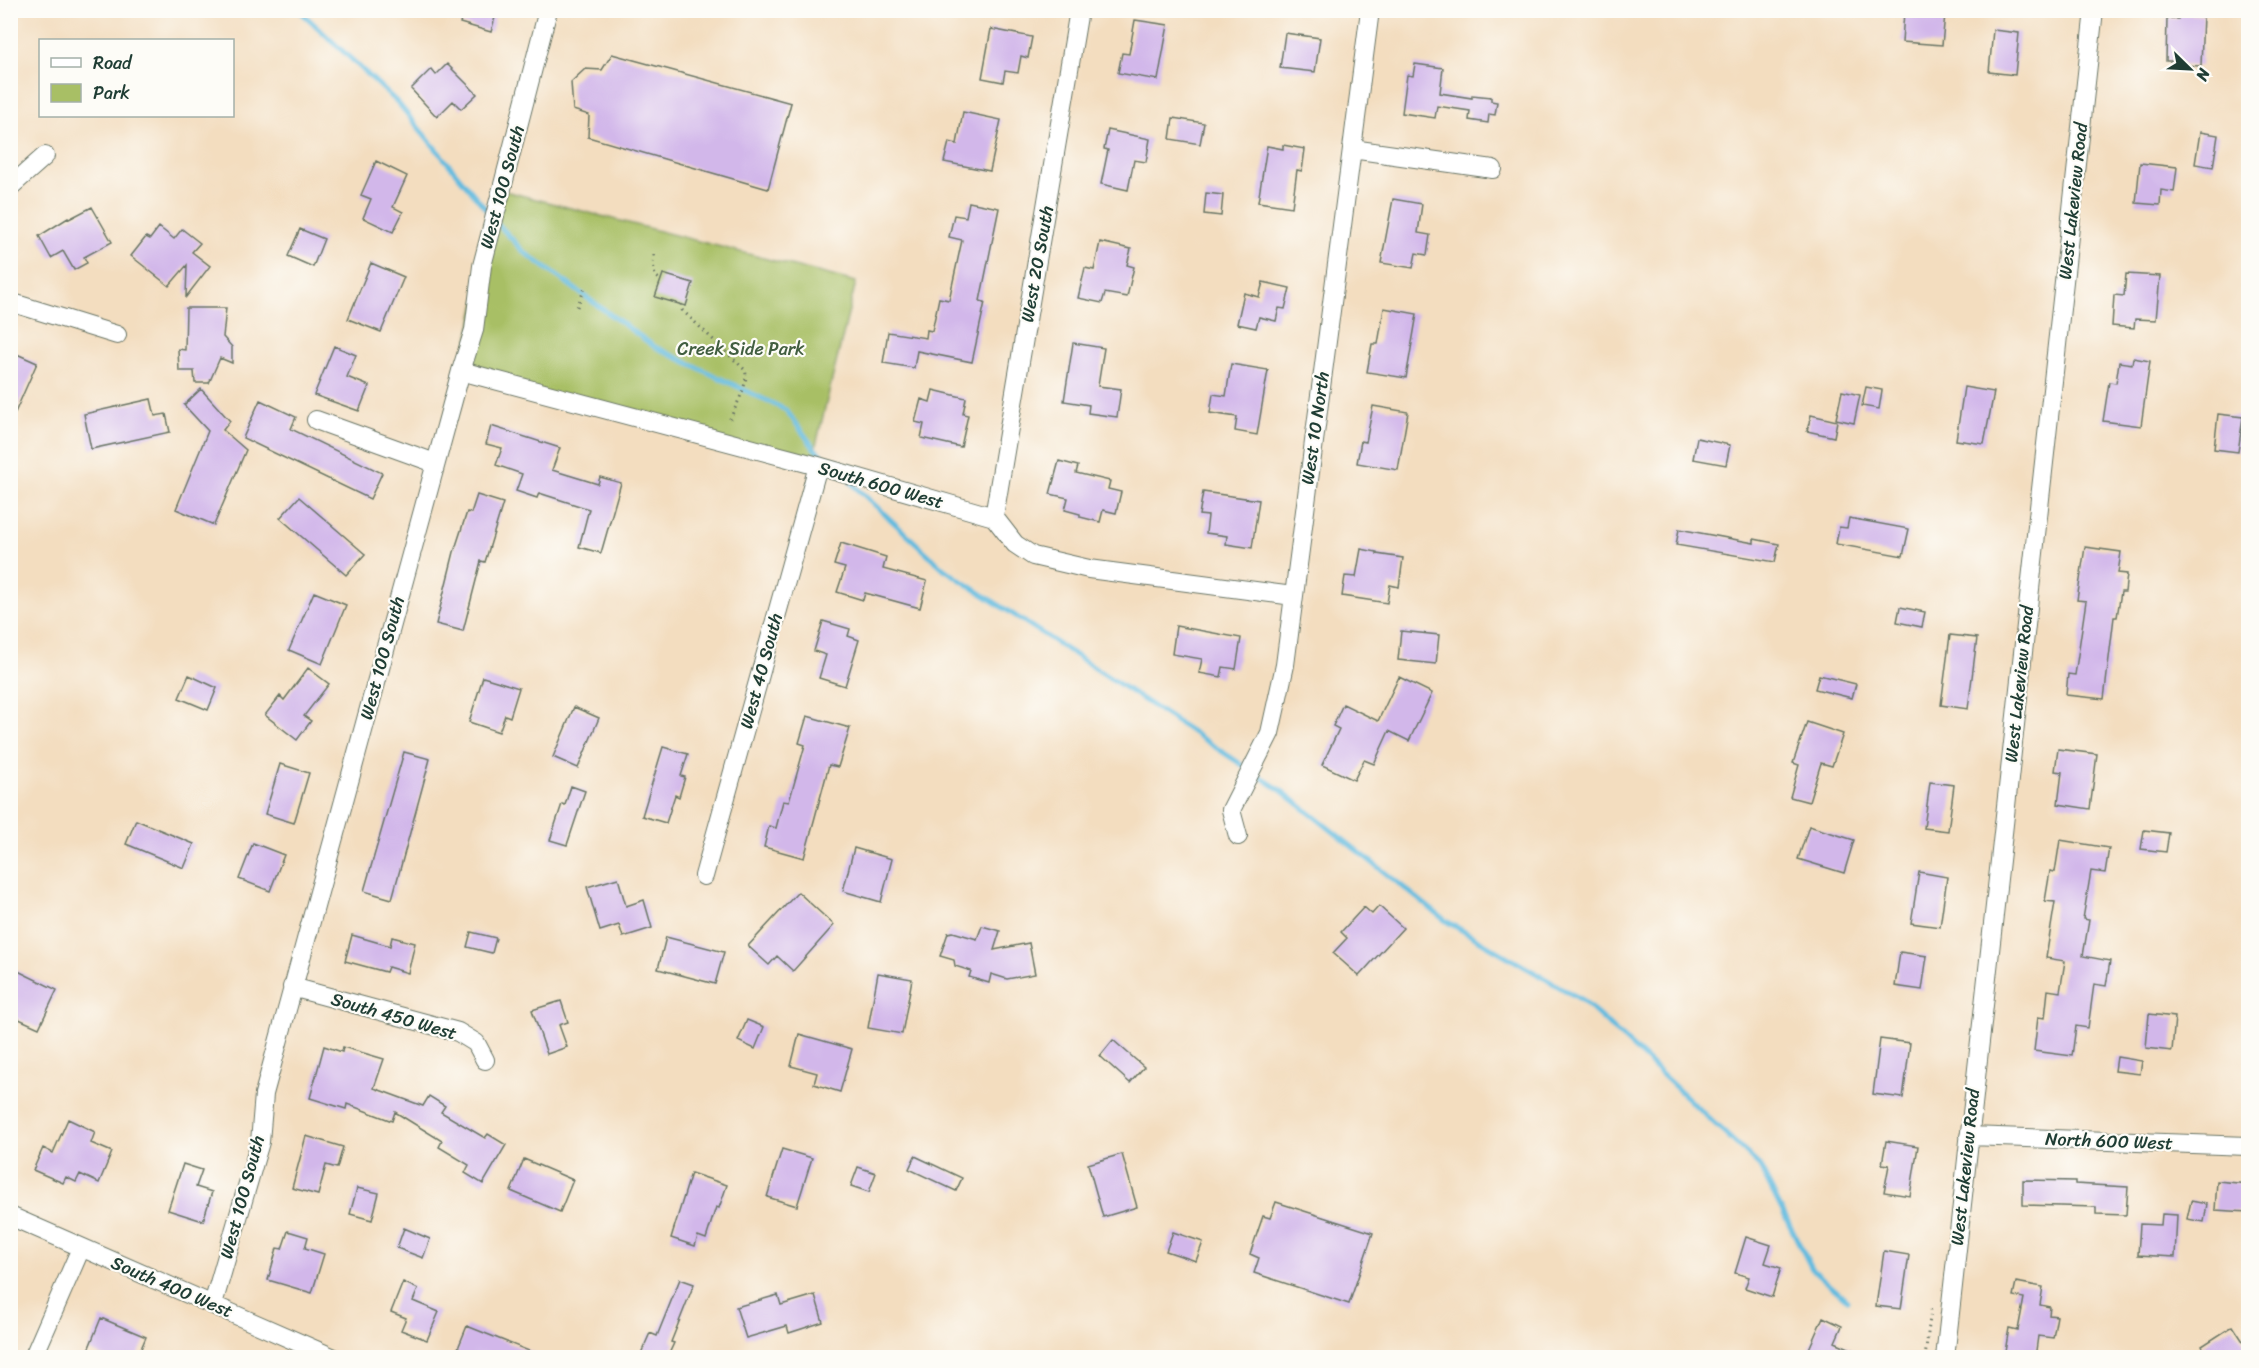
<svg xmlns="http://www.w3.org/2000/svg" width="2259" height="1368" viewBox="0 0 2259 1368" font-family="Sriracha,sans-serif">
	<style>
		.green { fill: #a8bf65; stroke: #647e4c; stroke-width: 1.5 }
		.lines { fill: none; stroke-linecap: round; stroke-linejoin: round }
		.stream { stroke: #62bbdf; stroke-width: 5 }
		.building { fill: #d2b7ea }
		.minor-casing { stroke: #697565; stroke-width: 20 }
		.path { stroke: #697565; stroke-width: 3; stroke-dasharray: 1.5 4.5; stroke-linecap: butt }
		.minor { stroke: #fff; stroke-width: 18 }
		.labels { text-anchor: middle; stroke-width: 4.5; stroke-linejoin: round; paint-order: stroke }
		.street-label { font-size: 18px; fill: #1f3d34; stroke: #fdfcf7 }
		.park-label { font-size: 18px; fill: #415e40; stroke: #fdfcf7 }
	</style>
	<rect width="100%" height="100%" fill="#fdfcf7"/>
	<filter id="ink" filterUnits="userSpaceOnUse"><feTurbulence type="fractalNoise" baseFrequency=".0167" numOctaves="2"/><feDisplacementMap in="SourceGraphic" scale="12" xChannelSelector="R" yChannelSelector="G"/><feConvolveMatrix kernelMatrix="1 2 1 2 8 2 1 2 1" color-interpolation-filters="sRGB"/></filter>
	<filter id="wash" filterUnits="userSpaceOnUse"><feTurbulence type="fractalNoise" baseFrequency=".008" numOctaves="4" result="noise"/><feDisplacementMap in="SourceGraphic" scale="24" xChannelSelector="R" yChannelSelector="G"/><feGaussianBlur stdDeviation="1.35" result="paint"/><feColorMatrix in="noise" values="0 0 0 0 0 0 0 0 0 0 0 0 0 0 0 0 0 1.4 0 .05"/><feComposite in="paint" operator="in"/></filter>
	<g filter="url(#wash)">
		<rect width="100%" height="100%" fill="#f3ddbf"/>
		<!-- green -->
		<path class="green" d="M501 190 856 282 815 449 818 466 461 371Z"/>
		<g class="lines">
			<!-- stream -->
			<path class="stream" d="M299 10 398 103 490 214
				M498 224 524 252 655 347 786 410 815 449 829 462
				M851 483 944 569 1282 791 1446 921 1582 1000 1759 1165 1812 1269 1847 1300"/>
		</g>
		<g id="blocks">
			<!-- building -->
			<path class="building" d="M463 10H497L491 32 460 23Z
				M1904 11 1945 14 1942 45 1902 42Z
				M2178 14 2203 15 2201 66 2178 65V61H2166L2167 18 2178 19Z
				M1135 20 1168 25 1158 80 1118 73 1122 53 1129 54Z
				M991 29 1032 37 1028 58 1021 56 1018 73 1005 71 1003 82 982 78Z
				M1993 30 2019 33 2015 75 1989 72Z
				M1285 33 1320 38 1315 72 1280 68Z
				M612 54 791 103 768 189 588 137 589 115 573 110 571 82 585 69 602 70Z
				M447 64 477 94 461 109 453 101 437 117 411 89 431 69 436 75Z
				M1415 64 1443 68 1440 93 1472 98V95L1491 97V101L1497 102 1495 115 1489 114 1488 123 1469 120 1470 111 1437 106 1435 118 1402 113 1407 75 1413 76Z
				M963 112 1001 120 990 171 944 162 949 142 957 144Z
				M1173 118 1204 123 1200 144 1170 139Z
				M1108 130 1150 139 1146 162 1134 160 1128 190 1101 184 1108 150 1104 149Z
				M2200 132 2218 135 2213 167 2195 164Z
				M1283 145 1305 149 1302 171 1297 170 1292 207 1258 202 1267 146 1283 149Z
				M376 161 407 176 393 207 403 212 393 232 363 218 371 199 361 195Z
				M2140 163 2177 167 2174 192 2161 190 2160 205 2136 203Z
				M1206 193 1223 195 1221 216 1204 214Z
				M1393 199 1422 204 1418 233 1430 235 1427 255 1416 253 1413 268 1381 263Z
				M969 202 999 208 980 301 985 302 972 362 917 351 914 368 883 363 888 332 926 338 927 330 932 331 939 298 949 300 962 240 949 237 954 215 966 217Z
				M92 207 112 242 84 257 87 263 74 270 63 251 51 258 39 236 68 218 69 219Z
				M159 227 174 239 182 229 200 243 192 252 210 266 186 297 187 265 169 286 131 256 146 237 150 239Z
				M300 229 324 239 313 267 288 256Z
				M1100 242 1131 249 1127 265 1134 267 1127 297 1105 293 1102 303 1078 298 1085 268 1094 270Z
				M371 263 404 277 381 332 348 319Z
				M663 274 693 283 686 306 655 297Z
				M2126 274 2160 276 2156 320 2135 319 2134 328 2112 326 2114 295 2124 296Z
				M1263 282 1290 288 1285 309 1279 308 1276 321 1259 317 1256 328 1237 324 1244 293 1259 297Z
				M186 308H226L223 337 232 347V363L220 358 209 383H195L194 371H179L178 349 185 350Z
				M1384 308 1417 314 1406 378 1367 372 1372 344H1378Z
				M1073 343 1104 348 1098 386 1121 389 1117 417 1088 413 1089 405 1064 401Z
				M334 346 356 355 347 377 369 386 359 411 314 395Z
				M10 351 37 363 10 424Z
				M2133 358 2150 361 2141 426 2103 421 2109 382 2116 383 2119 362 2132 364Z
				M1231 364 1268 370 1257 435 1235 431 1237 417 1210 413 1213 394 1226 396Z
				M1866 387 1882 390 1879 409 1862 406Z
				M1964 387 1994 392 1984 444 1956 440Z
				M201 389 230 421 223 430 246 450 214 525 176 509 208 431 184 405Z
				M933 390 966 398 963 414 968 415 961 447 921 438 924 424 915 422 921 399 930 402Z
				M1842 391 1860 395 1854 423 1836 419Z
				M151 399 155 416 166 414 170 432 91 449 84 414Z
				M260 400 296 417 291 429 382 473 370 499 243 438Z
				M1373 406 1408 412 1398 470 1357 463 1361 441 1366 442Z
				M2218 414 2243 417 2238 452 2214 449Z
				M1811 415 1837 421 1834 437 1807 431Z
				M491 426 560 448 552 470 598 484 600 477 621 483 601 553 579 547 589 509 539 493 537 498 516 491 522 474 496 465 502 448 486 444Z
				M1697 438 1730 445 1726 465 1693 459Z
				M1059 461 1078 466 1076 473 1110 481 1108 489 1121 492 1116 513 1103 510 1100 522 1080 517V514L1065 510 1068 498 1050 494Z
				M1203 492 1259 500 1252 548 1226 544 1227 536 1206 533 1208 516 1199 515Z
				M477 495 503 503 485 562 481 561 463 631 436 624 454 552 467 512 471 513Z
				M299 497 365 554 346 575 280 518Z
				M1849 518 1909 529 1903 556 1836 544 1839 527 1847 528Z
				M1679 529 1754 543V539L1779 544 1775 562 1676 545Z
				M841 543 886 557 883 569 927 581 920 608 865 593 863 600 837 592 845 568 834 565Z
				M2085 547 2121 552 2118 573 2127 574 2125 592H2121L2117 617H2114L2104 699 2066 695 2068 674 2075 675 2086 601 2077 600Z
				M1361 549 1377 552V554L1403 558 1399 587 1390 585 1387 603 1342 596 1345 576 1356 577Z
				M314 592 346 605 322 664 289 650Z
				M1900 607 1925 612 1922 627 1897 622Z
				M823 621 850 629 848 636 859 640 845 686 819 678 826 655 814 651Z
				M1176 626 1241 638 1236 669 1223 667 1221 677 1199 673 1202 659 1172 654Z
				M1401 631 1439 635 1436 664 1398 660Z
				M1950 635 1977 638 1968 709 1941 705Z
				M308 668 329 684 304 716 311 721 297 740 265 715 280 696 284 700Z
				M189 675 217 688 208 710 179 698Z
				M1819 675 1856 684 1852 698 1815 689Z
				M483 677 519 688 510 717 505 715 499 732 469 722Z
				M1399 677 1432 693 1409 741 1389 731 1374 764 1364 760 1354 780 1322 765 1339 729 1333 726 1343 704 1378 721Z
				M574 707 599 718 578 768 553 757Z
				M807 716 850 728 838 767 829 765 804 858 764 847 769 826 776 828 783 801 789 802 805 745 799 743Z
				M1807 722 1843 734 1832 766 1821 763 1809 802 1790 797 1799 765 1793 763Z
				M663 747 688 754 681 776 685 777 679 797 675 795 666 823 642 816Z
				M2058 749 2097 754 2090 809 2058 804 2062 772 2055 771Z
				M404 752 430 759 392 899 364 891Z
				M280 764 309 773 294 823 265 814Z
				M1930 782 1954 785 1948 831 1924 828Z
				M571 786 585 791 567 845 550 840 562 804 565 805Z
				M136 820 194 844 184 868 126 844Z
				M1809 826 1854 840 1844 873 1798 859Z
				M2144 830 2169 833 2166 852 2141 849Z
				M2060 840 2109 848 2105 873 2091 871 2083 919 2089 920 2083 956 2110 961 2106 986 2094 984 2088 1028 2076 1026 2072 1056 2034 1051 2038 1017 2045 1018 2048 990 2060 992 2065 961 2046 958 2055 902 2045 901 2050 871 2055 872Z
				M253 843 284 855 270 891 239 879Z
				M854 848 892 859 881 902 843 891Z
				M1919 872 1947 877 1940 927 1911 923Z
				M618 878 626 906 644 900 652 928 623 937 619 925 600 931 587 887Z
				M798 892 834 925 793 971 777 956 769 965 748 946Z
				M1379 906 1403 928 1359 976 1333 953 1347 938 1341 932 1364 907 1372 914Z
				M982 926 1000 931 994 950 1029 943 1035 974 1007 979 991 974 989 983 969 977 971 971 955 966 954 960 940 956 948 933 953 932 977 939Z
				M471 932 496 938 492 953 467 947Z
				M352 935 390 946 392 937 415 943 408 973 388 967 386 972 345 961Z
				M666 937 724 952 715 984 658 969Z
				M1900 952 1927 956 1922 990 1895 986Z
				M16 970 57 990 39 1028 10 1015V981Z
				M878 973 912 979 902 1034 868 1028Z
				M561 1001 568 1022 559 1025 567 1047 547 1054 532 1010Z
				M2149 1014 2175 1017 2172 1051 2146 1048Z
				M747 1020 764 1027 755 1049 738 1041Z
				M799 1034 852 1049 840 1092 814 1084 817 1073 791 1066Z
				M1880 1039 1910 1043 1903 1098 1873 1094Z
				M1113 1040 1144 1067 1130 1083 1100 1056Z
				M324 1046 342 1052 343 1047 384 1059 374 1088 423 1106 429 1096 445 1106 441 1112 485 1138 488 1134 506 1145 483 1184 465 1173 469 1165 439 1147 442 1141 395 1112 392 1121 347 1104 346 1109 310 1098Z
				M2117 1057 2142 1061 2140 1074 2115 1071Z
				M68 1119 95 1132 91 1143 112 1152 99 1183 80 1174 76 1182 66 1177 63 1183 33 1170 43 1148 53 1153Z
				M306 1136 343 1147 337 1168 326 1165 318 1195 292 1188Z
				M1886 1141 1918 1146 1910 1196 1884 1192 1889 1165 1882 1164Z
				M782 1149 812 1158 797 1206 767 1197Z
				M1122 1154 1137 1207 1103 1217 1088 1164Z
				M915 1156 962 1178 956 1191 909 1169Z
				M524 1159 573 1180 560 1212 511 1191Z
				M183 1164 202 1170 196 1187 212 1192 203 1221 168 1210Z
				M858 1167 876 1173 869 1192 851 1186Z
				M691 1173 727 1185 719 1208 716 1207 706 1239 698 1236 695 1246 671 1238Z
				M2023 1180 2075 1181V1184L2128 1187 2126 1215 2096 1214V1207L2023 1205Z
				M2217 1181 2248 1184V1212L2215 1210Z
				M357 1188 379 1193 372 1220 350 1214Z
				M2191 1201 2207 1204 2204 1222 2187 1219Z
				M1276 1202 1373 1233 1349 1304 1254 1273 1259 1258 1250 1254 1263 1216 1270 1218Z
				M2162 1214 2177 1215 2175 1257 2138 1255 2140 1224 2161 1225Z
				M404 1228 430 1239 423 1258 397 1248Z
				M288 1231 308 1237 305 1248 324 1254 312 1293 268 1280 277 1248 282 1249Z
				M1173 1232 1203 1242 1196 1261 1166 1251Z
				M1746 1237 1771 1245 1765 1263 1781 1268 1772 1297 1745 1288 1749 1277 1735 1273Z
				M1884 1251 1909 1255 1901 1309 1876 1306Z
				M680 1279 694 1284 671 1342 674 1343 667 1358H639L650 1333 657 1336Z
				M403 1282 418 1289 413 1301 439 1312 427 1340 401 1330 406 1318 391 1312Z
				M2016 1282 2043 1287 2040 1305 2050 1307 2049 1315 2057 1316 2053 1338 2038 1336 2035 1358H2004L2009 1328 2018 1330 2024 1298 2013 1296Z
				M778 1295 781 1305 815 1295 823 1322 789 1333 787 1326 746 1338 736 1307Z
				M1823 1317 1842 1326 1835 1342 1872 1358H1805Z
				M101 1318 146 1337 137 1358H107L88 1350Z
				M467 1326 544 1357V1358H454Z
				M2233 1326 2248 1349V1358H2209L2202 1346Z"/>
		</g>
	</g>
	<g filter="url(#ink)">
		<use href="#blocks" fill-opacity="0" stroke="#697565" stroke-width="1.5"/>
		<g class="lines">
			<!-- minor casing -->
			<g class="minor-casing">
				<path id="minor" d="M1352 149 1493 169
					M10 187 45 156
					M10 302 117 335
					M461 371 818 466 994 517 1015 544 1033 556 1089 569 1293 596
					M316 420 435 463
					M994 517 1079 10
					M1238 836 1231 810 1270 733 1285 665 1370 10
					M704 876 818 466
					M292 987 458 1032 476 1043 485 1060
					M1969 1136 2248 1146
					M10 1216 334 1358
					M213 1304 260 1142 264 1094 461 371 474 330 482 266 548 10
					M33 1358 81 1248
					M1945 1358 2094 10"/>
			</g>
			<!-- path -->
			<path class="path" d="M654 255 653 263 655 276 661 280
				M681 304 682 310 745 370C750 383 733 411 728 423
				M577 307 585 288
				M1925 1358 1931 1309"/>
			<!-- minor -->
			<use href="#minor" class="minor"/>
		</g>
	</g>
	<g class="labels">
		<!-- street labels -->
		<g class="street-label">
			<text transform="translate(502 187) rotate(-75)" y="6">West 100 South</text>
			<text transform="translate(2073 201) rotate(-84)" y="6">West Lakeview Road</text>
			<text transform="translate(1037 264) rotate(-80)" y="6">West 20 South</text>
			<text transform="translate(1315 428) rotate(-82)" y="6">West 10 North</text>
			<text transform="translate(881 485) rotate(16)" y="6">South 600 West</text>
			<text transform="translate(382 658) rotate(-75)" y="6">West 100 South</text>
			<text transform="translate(761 671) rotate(-75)" y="6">West 40 South</text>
			<text transform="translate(2019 684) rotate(-84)" y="6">West Lakeview Road</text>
			<text transform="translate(394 1016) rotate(16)" y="6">South 450 West</text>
			<text transform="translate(2109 1141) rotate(2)" y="6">North 600 West</text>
			<text transform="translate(1965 1167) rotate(-84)" y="6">West Lakeview Road</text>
			<text transform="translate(242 1197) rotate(-75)" y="6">West 100 South</text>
			<text transform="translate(172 1287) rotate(23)" y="6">South 400 West</text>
		</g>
		<!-- park labels -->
		<g class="park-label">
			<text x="741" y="355">Creek Side Park</text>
		</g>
	</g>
	<!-- margin -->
	<rect width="2259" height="1368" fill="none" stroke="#fdfcf7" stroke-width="36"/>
	<!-- legend -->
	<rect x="39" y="39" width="195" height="78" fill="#fdfcf7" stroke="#a4b0a9" stroke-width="1.5"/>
	<rect x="51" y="58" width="30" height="9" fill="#ffffff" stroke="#a4b0a9" stroke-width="1.5"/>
	<text x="93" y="69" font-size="18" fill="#1f3d34">Road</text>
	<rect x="51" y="84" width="30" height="18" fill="#a8bf65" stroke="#a4b0a9" stroke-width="1.5"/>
	<text x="93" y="99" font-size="18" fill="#1f3d34">Park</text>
	<!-- north arrow -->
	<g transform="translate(2190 69) rotate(114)" stroke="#fdfcf7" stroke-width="4.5" paint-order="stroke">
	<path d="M0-4.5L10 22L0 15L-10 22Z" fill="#1f3d34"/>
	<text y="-9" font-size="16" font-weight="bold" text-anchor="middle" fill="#1f3d34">N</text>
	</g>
</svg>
